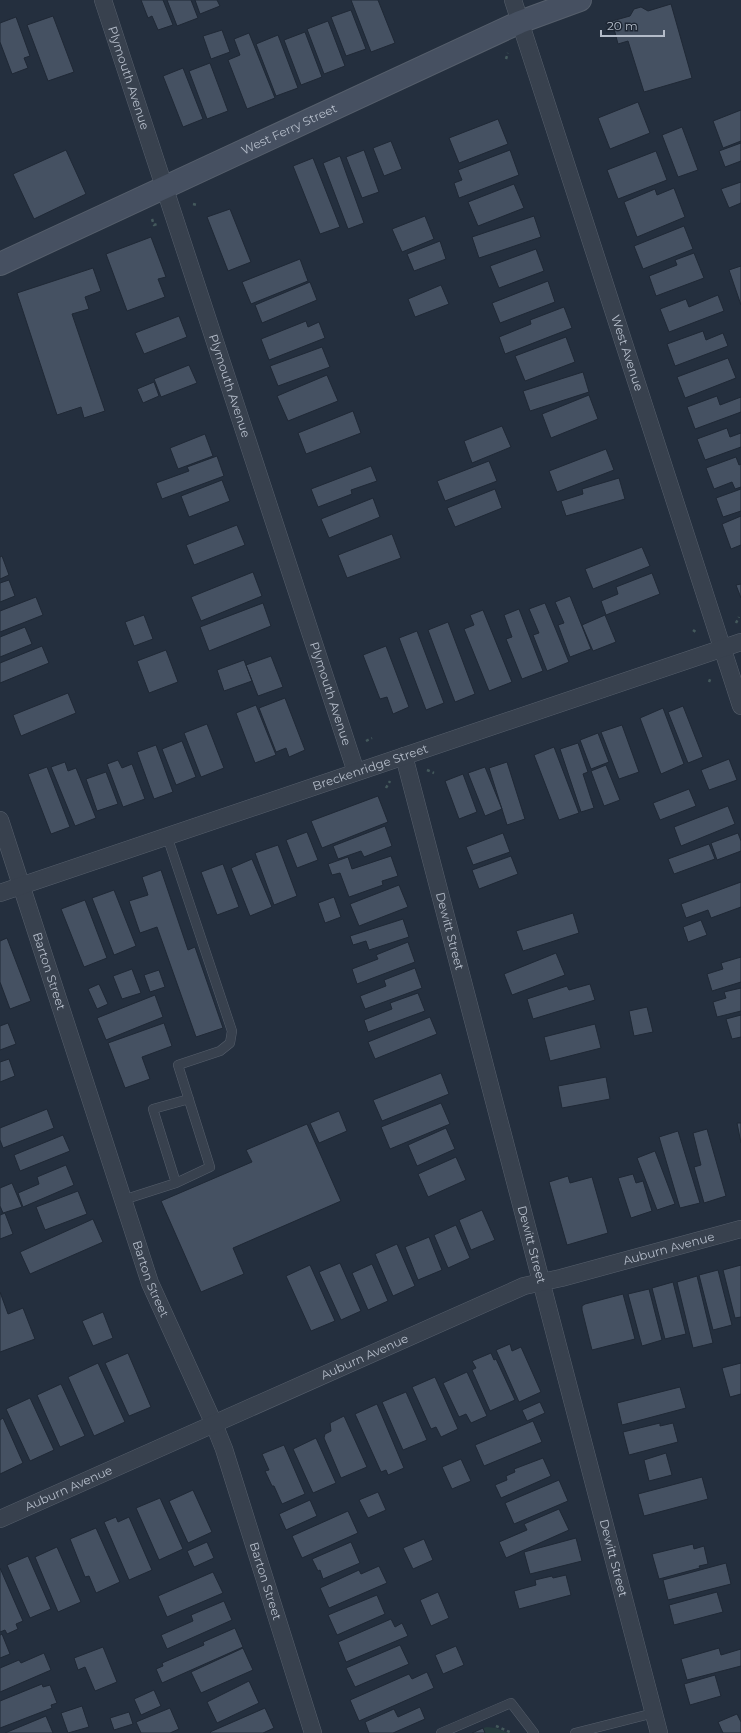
<svg xmlns="http://www.w3.org/2000/svg" width="741" height="1733" viewBox="0 0 741 1733" font-family="Montserrat,sans-serif">
	<style>
		.green { fill: #263c3f }
		.building { fill: #455162; stroke: #1f2835 }
		.lines { fill: none; stroke-linecap: round; stroke-linejoin: round }
		.lane-casing { stroke: #565f6c; stroke-width: 10 }
		.street-casing { stroke: #565f6c; stroke-width: 18 }
		.secondary-casing { stroke: #565f6c; stroke-width: 24 }
		.path { stroke: #44595c; stroke-width: 2.5; stroke-dasharray: 3 3; stroke-linecap: butt }
		.lane { stroke: #38414e; stroke-width: 9 }
		.street { stroke: #38414e; stroke-width: 17 }
		.secondary { stroke: #465061; stroke-width: 22 }
		.labels { text-anchor: middle; stroke-width: 3.5; stroke-linejoin: round; paint-order: stroke }
		.street-label { font-size: 12px; fill: #b4bcc9; stroke: #1d2633 }
	</style>
	<rect width="100%" height="100%" fill="#242f3e"/>
	<!-- green -->
	<path class="green" d="M487 1727 496 1728 508 1733H485L483 1728Z"/>
	<!-- building -->
	<path class="building" d="M141 0H163L173 25 158 30 152 16 148 18Z
		M167 0H191L198 18 177 26Z
		M195 0H217L220 6 200 14Z
		M351 0H378L395 43 371 52Z
		M671 4 692 78 644 92 628 41 618 44 612 21 630 16 634 9 641 7 648 11Z
		M351 10 366 49 346 56 331 17Z
		M53 16 74 72 48 81 27 25Z
		M16 17 30 56 24 58 28 68 12 74 0 42V23Z
		M328 21 345 66 324 74 307 29Z
		M222 30 230 52 211 59 203 36Z
		M305 32 322 77 301 85 284 40Z
		M249 33 275 98 247 109 228 60 240 55 234 39Z
		M278 35 298 88 276 96 256 44Z
		M210 63 228 111 207 119 189 71Z
		M183 68 203 119 183 127 163 76Z
		M638 102 650 133 610 149 598 118Z
		M741 110V141L723 148 713 121Z
		M498 119 508 144 459 163 449 138Z
		M682 127 698 170 678 177 662 135Z
		M391 141 402 169 384 176 373 148Z
		M741 143V161L725 167 719 151Z
		M66 150 86 194 34 219 13 174Z
		M364 150 379 192 362 198 346 157Z
		M510 150 519 175 459 198 454 183 462 180 458 170Z
		M656 151 667 180 618 199 607 170Z
		M340 156 364 223 348 229 323 163Z
		M313 158 340 227 320 234 293 166Z
		M741 182V203L729 208 721 189Z
		M514 184 524 208 478 226 468 202Z
		M674 188 685 217 637 237 624 202 655 189 657 195Z
		M230 209 251 262 228 271 207 217Z
		M425 216 434 239 402 252 392 229Z
		M534 216 541 237 479 258 472 237Z
		M684 226 693 249 643 269 634 246Z
		M151 237 166 277 158 279 165 297 127 311 106 254Z
		M440 241 446 259 414 271 407 254Z
		M536 249 544 271 499 288 490 266Z
		M694 253 704 278 656 296 649 276 677 265 675 260Z
		M300 259 308 281 251 304 242 282Z
		M741 266V305L729 270Z
		M93 268 101 291 85 297 89 309 72 314 105 411 84 418 81 407 57 415 17 293Z
		M548 281 555 302 500 323 492 303Z
		M310 282 317 300 262 323 255 305Z
		M441 285 449 304 415 317 408 299Z
		M718 295 724 311 669 332 660 309 686 299 689 307Z
		M564 307 572 328 505 354 499 337 531 324 530 320Z
		M179 316 187 337 144 354 135 333Z
		M306 321 308 327 319 322 325 338 269 360 261 339Z
		M703 331 706 340 723 333 728 346 675 366 667 344Z
		M566 337 575 362 525 381 515 356Z
		M322 347 330 367 278 386 270 366Z
		M728 358 736 378 685 398 677 377Z
		M189 365 197 383 161 397 154 379Z
		M583 372 589 392 530 411 523 391Z
		M327 375 338 401 288 421 277 396Z
		M154 382 159 396 143 403 137 389Z
		M589 395 598 419 551 438 542 414Z
		M717 396 720 405 741 397V412L695 429 687 407Z
		M353 411 361 433 306 454 298 433Z
		M502 426 511 447 472 463 464 441Z
		M727 428 730 437 741 433V447L705 460 697 439Z
		M205 434 213 456 178 469 170 448Z
		M606 449 614 470 557 492 549 471Z
		M217 456 224 476 162 499 156 483 189 471 187 467Z
		M736 457 739 465 741 464V487L735 489 732 482 714 489 706 468Z
		M489 461 497 481 445 501 437 481Z
		M371 466 377 481 351 490 352 494 318 507 311 489Z
		M619 478 625 499 566 516 561 501 583 494 582 489Z
		M222 480 230 501 189 517 181 496Z
		M495 489 502 508 455 527 447 508Z
		M741 489V511L723 517 716 498Z
		M373 498 380 517 329 538 321 519Z
		M741 516V545L731 549 722 524Z
		M237 525 245 545 194 565 186 545Z
		M392 534 401 558 347 578 338 555Z
		M642 547 650 566 593 589 585 569Z
		M2 556 9 575 0 579V557Z
		M253 572 262 596 201 621 191 597Z
		M652 573 660 594 606 615 601 601 618 594 616 587Z
		M9 580 15 596 0 602V583Z
		M741 584V598L736 585Z
		M570 596 591 649 570 657 558 625 564 623 555 602Z
		M36 597 43 615 0 632V611Z
		M263 603 271 626 209 651 200 627Z
		M545 603 569 662 547 671 533 635 539 633 529 609Z
		M519 609 543 671 522 679 506 639 512 637 504 615Z
		M483 610 512 682 489 691 464 629 474 625 470 615Z
		M144 615 153 639 134 646 125 622Z
		M605 615 616 642 593 651 582 625Z
		M448 622 475 694 455 702 428 630Z
		M25 627 32 644 0 657V637Z
		M417 631 444 703 426 710 399 638Z
		M42 646 49 663 0 683V663Z
		M386 646 409 707 393 714 387 697 380 699 363 655Z
		M166 650 178 682 149 693 137 661Z
		M271 656 283 687 258 696 246 665Z
		M244 660 252 681 224 691 217 670Z
		M68 693 76 713 21 736 13 715Z
		M285 698 305 750 289 757 286 748 276 752 259 708Z
		M256 705 276 755 255 763 236 713Z
		M683 706 703 757 688 763 668 712Z
		M663 708 684 764 661 774 640 718Z
		M207 724 224 768 201 777 184 733Z
		M622 725 639 772 619 779 601 732Z
		M598 733 609 762 591 769 580 740Z
		M182 741 196 777 176 785 162 749Z
		M578 743 588 772 583 774 594 808 581 812 560 749Z
		M156 745 173 792 154 799 137 752Z
		M554 747 579 813 559 820 534 755Z
		M729 759 737 780 709 790 701 770Z
		M118 760 122 768 132 764 145 799 123 807 107 764Z
		M65 762 68 771 76 768 96 818 75 826 51 767Z
		M507 762 525 819 507 825 489 768Z
		M606 765 620 800 604 806 591 771Z
		M47 767 70 827 51 834 28 774Z
		M485 767 502 809 485 816 468 773Z
		M106 772 118 804 97 811 86 779Z
		M463 774 477 812 459 819 445 781Z
		M689 789 696 806 660 820 653 803Z
		M378 796 388 822 322 848 311 821Z
		M728 806 735 824 681 846 674 827Z
		M385 826 392 846 364 857 361 851 338 859 333 846Z
		M307 832 318 860 297 868 286 840Z
		M503 833 510 852 473 865 466 847Z
		M738 833 741 841V851L717 860 711 843Z
		M709 844 715 859 674 874 668 859Z
		M278 845 297 896 274 905 255 853Z
		M391 856 398 876 382 881 383 885 349 897 340 873 332 875 328 864 348 857 352 869Z
		M511 856 518 874 479 889 472 870Z
		M252 859 272 907 250 916 231 868Z
		M223 864 239 907 217 915 201 872Z
		M161 870 188 950 195 947 223 1028 196 1037 157 927 140 933 129 901 148 895 142 877Z
		M741 882V907L711 918 708 910 686 918 681 904Z
		M399 885 408 907 359 926 350 904Z
		M114 890 136 946 114 955 92 898Z
		M334 897 341 917 325 923 318 903Z
		M85 900 107 958 84 967 61 909Z
		M573 913 579 933 523 951 516 931Z
		M403 919 409 937 369 950 366 941 353 945 350 936Z
		M701 920 707 935 688 942 683 927Z
		M7 938 31 1001 10 1009 0 982V941Z
		M408 942 415 962 357 984 352 969 378 959 376 955Z
		M556 953 565 975 512 995 504 974Z
		M741 957V982L712 991 707 974 723 969 721 963Z
		M415 968 422 988 365 1009 360 996 386 986 384 980Z
		M132 969 141 993 122 999 113 976Z
		M159 970 165 987 150 992 144 975Z
		M99 984 108 1004 97 1009 88 989Z
		M590 984 595 1000 533 1019 527 999 567 986 569 990Z
		M741 988V1011L717 1017 713 1002 726 998 724 992Z
		M418 993 425 1011 368 1032 364 1020 392 1009 390 1003Z
		M155 995 163 1017 106 1040 97 1018Z
		M647 1007 653 1032 634 1036 629 1011Z
		M741 1015V1037L732 1039 726 1019Z
		M430 1017 437 1034 375 1059 368 1042Z
		M8 1023 16 1044 0 1050V1026Z
		M164 1023 172 1046 142 1057 150 1079 125 1088 108 1043Z
		M595 1024 601 1048 550 1061 544 1037Z
		M9 1059 15 1076 0 1082V1062Z
		M441 1073 449 1094 382 1121 373 1100Z
		M606 1077 610 1099 562 1108 558 1086Z
		M441 1103 450 1124 390 1149 381 1127Z
		M47 1109 54 1128 3 1148 0 1140V1128Z
		M339 1111 347 1131 319 1143 310 1123Z
		M737 1123H741V1143Z
		M307 1124 341 1201 233 1248 244 1274 201 1292 161 1201 252 1162 246 1150Z
		M446 1128 455 1149 417 1166 408 1145Z
		M707 1129 726 1196 704 1203 694 1167 701 1165 693 1133Z
		M678 1131 700 1203 680 1208 659 1137Z
		M63 1135 70 1151 20 1171 14 1155Z
		M655 1151 675 1204 657 1210 637 1158Z
		M456 1157 466 1180 428 1197 418 1174Z
		M66 1165 74 1185 23 1207 18 1193 39 1184 37 1177Z
		M633 1174 636 1183 643 1181 652 1211 631 1218 618 1178Z
		M568 1176 570 1183 592 1177 608 1233 567 1245 549 1182Z
		M12 1183 22 1207 3 1213 0 1206V1188Z
		M78 1191 87 1214 45 1230 36 1207Z
		M482 1210 495 1240 471 1250 459 1220Z
		M5 1213 13 1234 0 1239V1215Z
		M93 1219 103 1242 30 1274 20 1252Z
		M456 1225 470 1258 448 1268 434 1235Z
		M429 1237 442 1270 418 1280 405 1247Z
		M397 1244 415 1286 393 1296 375 1254Z
		M340 1263 361 1311 341 1320 319 1272Z
		M372 1264 388 1301 368 1310 352 1273Z
		M310 1265 335 1321 311 1331 286 1276Z
		M741 1265V1317L735 1318 723 1270Z
		M718 1270 732 1325 713 1330 699 1275Z
		M697 1276 713 1343 693 1348 677 1282Z
		M673 1282 686 1334 665 1339 652 1288Z
		M649 1289 662 1340 642 1346 628 1294Z
		M0 1292 8 1314 23 1308 35 1339 0 1352Z
		M623 1294 635 1339 592 1350 582 1310V1306L585 1304Z
		M103 1312 113 1338 93 1346 82 1321Z
		M510 1344 512 1351 521 1347 541 1392 519 1402 496 1350Z
		M128 1353 151 1407 129 1416 105 1363Z
		M491 1353 494 1360 496 1359 515 1400 490 1411 472 1370 476 1368 472 1361Z
		M98 1363 125 1422 94 1436 68 1377Z
		M741 1363V1394L730 1397 722 1368Z
		M467 1372 487 1416 471 1423 466 1414 459 1417 443 1383Z
		M435 1377 458 1429 441 1437 436 1427 431 1429 412 1387Z
		M61 1384 85 1436 60 1447 37 1395Z
		M680 1387 686 1408 622 1425 617 1403Z
		M406 1392 427 1440 403 1450 382 1402Z
		M30 1398 54 1450 30 1461 6 1409Z
		M540 1402 545 1413 527 1421 522 1410Z
		M377 1404 404 1468 388 1475 386 1470 381 1472 355 1414Z
		M344 1416 367 1467 341 1478 324 1438 325 1434 331 1431 330 1423Z
		M3 1418 23 1463 0 1474V1420Z
		M533 1421 542 1442 484 1466 475 1445Z
		M660 1423V1426L673 1423 678 1442 629 1455 623 1432Z
		M316 1438 336 1483 313 1493 293 1449Z
		M284 1445 305 1494 282 1504 274 1486H272L265 1471 269 1470 262 1454Z
		M666 1453 672 1475 649 1481 644 1460Z
		M543 1458 551 1476 501 1498 495 1485 507 1480 506 1476 515 1472 514 1469Z
		M461 1459 471 1481 452 1489 442 1467Z
		M702 1477 708 1499 644 1516 638 1494Z
		M559 1480 568 1501 514 1524 505 1503Z
		M193 1490 212 1532 188 1543 169 1501Z
		M378 1492 386 1510 368 1518 359 1500Z
		M160 1498 183 1549 159 1560 136 1508Z
		M310 1500 317 1516 286 1530 279 1514Z
		M559 1509 569 1530 506 1558 499 1542 527 1530 524 1524Z
		M348 1511 358 1533 302 1558 292 1536Z
		M116 1517 118 1522 129 1517 152 1570 129 1580 104 1522Z
		M96 1528 120 1582 96 1593 89 1576 85 1577 70 1539Z
		M576 1538 582 1561 530 1574 524 1552Z
		M424 1539 433 1560 413 1569 403 1548Z
		M207 1542 214 1558 194 1567 187 1551Z
		M351 1542 360 1563 323 1579 320 1570 318 1571 312 1559Z
		M693 1544 694 1549 704 1546 708 1564 699 1566 700 1568 659 1579 652 1554Z
		M57 1547 81 1602 58 1612 35 1557Z
		M28 1556 51 1609 30 1618 7 1565Z
		M726 1563 731 1584 668 1600 663 1580Z
		M379 1566 387 1583 329 1608 320 1588 359 1570 361 1574Z
		M0 1568 23 1621 16 1624 18 1629 7 1634 5 1630 0 1632Z
		M213 1572 223 1593 167 1617 158 1596Z
		M566 1575 571 1595 519 1609 514 1591 536 1585 535 1580 552 1576 553 1578Z
		M438 1592 449 1618 431 1626 420 1600Z
		M717 1592 723 1612 674 1625 669 1605Z
		M377 1595 385 1614 337 1635 328 1615Z
		M224 1601 232 1620 167 1649 161 1635 193 1621 191 1615Z
		M391 1619 395 1627 402 1623 408 1636 346 1662 338 1642Z
		M235 1628 243 1647 162 1683 156 1669 163 1666 162 1663 204 1645 203 1642Z
		M2 1634 10 1654 0 1658V1635Z
		M400 1645 409 1664 355 1687 346 1668Z
		M456 1646 464 1665 443 1674 435 1655Z
		M103 1647 117 1682 95 1691 85 1667 78 1670 74 1658Z
		M243 1648 253 1670 201 1693 191 1672Z
		M719 1648 721 1655 741 1649V1666L687 1680 681 1659Z
		M44 1653 51 1670 0 1692V1668L19 1660 21 1663Z
		M427 1672 434 1688 359 1721 350 1700 409 1674 412 1679Z
		M715 1675 721 1696 690 1705 684 1684Z
		M249 1681 259 1703 217 1723 207 1702Z
		M42 1684 43 1687 50 1685 57 1703 51 1705 52 1708 0 1728V1701Z
		M154 1690 161 1706 141 1715 134 1699Z
		M82 1706 89 1727 68 1733 61 1713Z
		M420 1707 425 1719 393 1733H369L365 1722 394 1709 398 1717Z
		M170 1708 179 1729 170 1733H141L136 1722Z
		M265 1708 274 1728 263 1733H211L210 1732Z
		M129 1712 133 1724 114 1730 110 1718Z
		M737 1714 741 1722V1733H723L718 1722Z
		M46 1716 53 1733H5Z
		M483 1728 485 1733H472Z"/>
	<g class="lines">
		<!-- lane casing -->
		<g class="lane-casing">
			<path id="lane" d="M176 1183 153 1109 189 1099
				M123 1200 176 1183 210 1167 178 1065 220 1051 230 1043 232 1031 167 836
				M441 1733 511 1703 534 1733
				M575 1733 654 1713"/>
		</g>
		<!-- street casing -->
		<g class="street-casing">
			<g id="street">
				<path id="s1" d="M103 0 356 772"/>
				<path id="s2" d="M513 0 741 706"/>
				<path id="s3" d="M404 756 659 1733"/>
				<path id="s4" d="M0 820 150 1283 214 1424 224 1449 313 1733"/>
				<path id="s5" d="M0 893 741 642"/>
				<path id="s6" d="M0 1519 524 1286 561 1278 741 1229"/>
			</g>
		</g>
		<!-- secondary casing -->
		<g class="secondary-casing">
			<g id="secondary">
				<path id="s7" d="M0 264 520 22 580 0"/>
			</g>
		</g>
		<!-- path -->
		<path class="path" d="M506 59 508 53
			M193 204 197 205
			M152 219 154 225 157 224
			M736 623 739 617
			M693 630 697 633
			M709 682 711 677
			M366 741 372 738
			M427 770 434 773
			M386 788 390 781
			M496 1726 512 1733"/>
		<!-- lane -->
		<use href="#lane" class="lane"/>
		<!-- street -->
		<use href="#street" class="street"/>
		<!-- secondary -->
		<use href="#secondary" class="secondary"/>
	</g>
	<g class="labels">
		<!-- street labels -->
		<g class="street-label">
			<text dy="4" stroke="none"><textPath href="#s1" startOffset="82">Plymouth Avenue</textPath></text>
			<text dy="4" stroke="none"><textPath href="#s7" startOffset="319">West Ferry Street</textPath></text>
			<text dy="4" stroke="none"><textPath href="#s2" startOffset="371">West Avenue</textPath></text>
			<text dy="4" stroke="none"><textPath href="#s1" startOffset="406">Plymouth Avenue</textPath></text>
			<text dy="4" stroke="none"><textPath href="#s1" startOffset="730">Plymouth Avenue</textPath></text>
			<text dy="4" stroke="none"><textPath href="#s5" startOffset="391">Breckenridge Street</textPath></text>
			<text dy="4" stroke="none"><textPath href="#s3" startOffset="181">Dewitt Street</textPath></text>
			<text dy="4" stroke="none"><textPath href="#s4" startOffset="159">Barton Street</textPath></text>
			<text dy="4" stroke="none"><textPath href="#s3" startOffset="505">Dewitt Street</textPath></text>
			<text dy="4" stroke="none"><textPath href="#s6" startOffset="723">Auburn Avenue</textPath></text>
			<text dy="4" stroke="none"><textPath href="#s4" startOffset="483">Barton Street</textPath></text>
			<text dy="4" stroke="none"><textPath href="#s6" startOffset="399">Auburn Avenue</textPath></text>
			<text dy="4" stroke="none"><textPath href="#s6" startOffset="75">Auburn Avenue</textPath></text>
			<text dy="4" stroke="none"><textPath href="#s3" startOffset="829">Dewitt Street</textPath></text>
			<text dy="4" stroke="none"><textPath href="#s4" startOffset="807">Barton Street</textPath></text>
		</g>
	</g>
	<!-- scale -->
	<path d="M601 30v6h63v-6" fill="none" stroke="#b4bcc9" stroke-width="2"/>
	<text x="607" y="30" font-size="12" fill="#b4bcc9" stroke="#1d2633" stroke-width="3" paint-order="stroke">20 m</text>
</svg>
